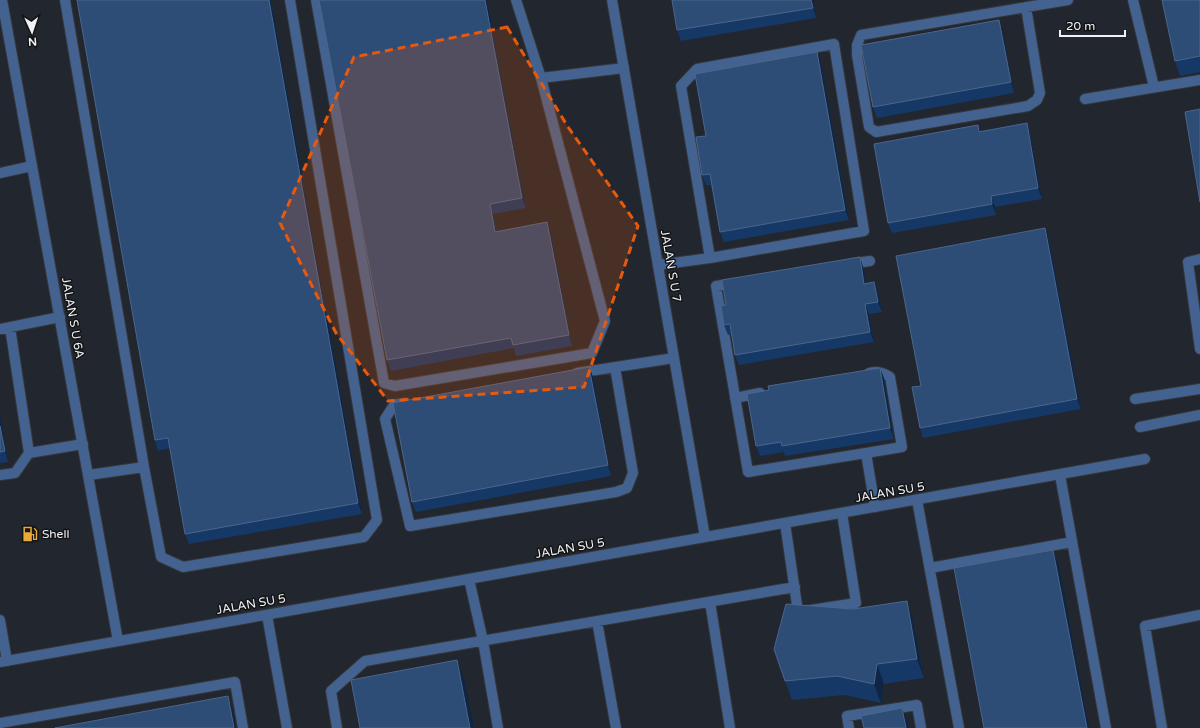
<svg xmlns="http://www.w3.org/2000/svg" width="1200" height="728" viewBox="0 0 1200 728" font-family="'Varela Round',sans-serif">
	<style>
		.built { fill: #22262e }
		.lines { fill: none; stroke-linecap: round; stroke-linejoin: round }
		.lane-casing { stroke: #353739; stroke-width: 12 }
		.street-casing { stroke: #353739; stroke-width: 12 }
		.lane { stroke: #436290; stroke-width: 10 }
		.street { stroke: #436290; stroke-width: 10 }
		.wall { fill: #163867 }
		.shaded-wall { fill: #0e2544 }
		.building { fill: #2d4c76; stroke: #4c668a }
		.marked { fill: #e8590c; fill-opacity: 0.2; stroke: #e8590c; stroke-width: 3; stroke-dasharray: 8 5; stroke-linejoin: round }
		.labels { text-anchor: middle; stroke-width: 3; stroke-linejoin: round; paint-order: stroke }
		.street-label { font-size: 12px; fill: #f1f2f4; stroke: #121416 }
		.poi-label { font-size: 12px; fill: #f1f2f4; stroke: #121416; text-anchor: start }
	</style>
	<rect width="100%" height="100%" fill="#1b1d1f"/>
	<!-- built -->
	<path class="built" d="M0 0H1200V728H0Z"/>
	<g class="lines">
		<!-- lane casing -->
		<g class="lane-casing">
			<path id="lane" d="M65 0 144 467 161 557 183 567 364 537 377 520 290 0
				M316 0 384 383 395 386 592 353 605 321 541 78 516 0
				M1133 0 1154 87
				M1026 7 1040 93 1037 100 1028 106 876 132 869 127 857 55V45L861 35 1068 0
				M541 78 624 68
				M1085 99 1200 80
				M0 173 32 166
				M1200 259 1188 262 1200 349
				M849 264 870 261
				M658 265 710 258 864 231 834 44 697 69 681 86 710 258
				M737 283 716 286 748 472 866 453 875 507
				M0 329 60 317
				M577 373 674 358
				M735 398 760 393
				M1135 399 1200 389
				M406 403 394 405 385 419 410 526 616 492 627 488 633 473 615 367
				M1140 427 1200 415
				M29 453 83 444
				M866 453 902 447 890 377C882 372 877 371 869 373
				M0 475 15 473 29 453 10 327
				M89 475 144 467
				M1060 475 1106 728
				M917 500 959 728
				M785 523 798 612 856 603 842 513
				M930 568 1072 542
				M469 579 483 641 498 728
				M710 602 730 728
				M0 620 7 661
				M597 621 616 728
				M0 723 235 682 243 728
				M337 728 331 691 365 661 795 587
				M849 728 847 716 917 705 921 728
				M1162 728 1145 626 1200 615"/>
		</g>
		<!-- street casing -->
		<g class="street-casing">
			<path id="street" d="M2 0 118 641
				M612 0 705 537
				M267 615 287 728
				M0 662 1145 459"/>
		</g>
		<!-- lane -->
		<use href="#lane" class="lane"/>
		<!-- street -->
		<use href="#street" class="street"/>
	</g>
	<!-- wall -->
	<path class="wall" d="M271 0 362 514 189 544 185 534 170 448 158 451 155 440Z
		M487 0 526 208 493 214 497 231 551 232 572 346 516 356 514 348 391 371 387 360Z
		M672 0H813L816 18 681 41 677 30Z
		M1200 0V72L1180 76 1175 61Z
		M1003 30 1014 93 877 118 873 107Z
		M821 63 849 220 724 242 720 232 711 185H706L702 175 706 136Z
		M1027 123 1030 133 1042 199 995 207 996 215 892 233 888 223 980 131Z
		M1049 239 1081 409 923 438 920 428 921 386Z
		M860 257 863 267 866 283 874 282 878 292 882 312 869 314 874 342 739 365 735 355 732 334 728 335 724 325 726 305Z
		M589 367 593 377 611 476 416 512 412 502Z
		M884 378 894 439 785 456 784 452 760 456 756 446Z
		M0 415 8 462 0 463Z
		M913 620 924 678 884 684 881 703 844 695 792 700 774 649Z"/>
	<!-- shaded-wall -->
	<path class="shaded-wall" d="M269 0H271L362 514 358 503Z
		M485 0H487L526 208 522 198Z
		M811 0H813L816 18 813 8Z
		M999 20 1003 30 1014 93 1011 82Z
		M817 52 821 63 849 220 845 210Z
		M1027 123 1030 133 1042 199 1038 188Z
		M991 196 995 207 996 215 992 204Z
		M490 204 493 214 499 242 495 232Z
		M547 222 551 232 572 346 569 335Z
		M1045 228 1049 239 1081 409 1077 399Z
		M860 257 863 267 868 294 864 284Z
		M874 282 878 292 882 312 878 302Z
		M865 304 869 314 874 342 870 332Z
		M589 367 593 377 611 476 608 465Z
		M880 368 884 378 894 439 890 428Z
		M0 415 8 462 5 451 0 426Z
		M1053 550 1059 565 1089 728H1087Z
		M907 601 913 620 924 678 917 659Z
		M457 660 464 679 474 728H470Z
		M877 664 884 684 881 703 874 684Z
		M228 696 233 711 236 728H234Z
		M902 708 908 723 909 728H906Z"/>
	<!-- building -->
	<path class="building" d="M77 0H269L358 503 185 534 168 438 155 440Z
		M319 0H485L522 198 490 204 495 232 547 222 569 335 513 345 511 338 387 360Z
		M672 0H811L813 8 677 30Z
		M1162 0H1200V56L1175 61Z
		M999 20 1011 82 873 107 861 45Z
		M817 52 845 210 720 232 710 174 702 175 696 137 706 136 695 74Z
		M1200 109V202L1185 112Z
		M1027 123 1038 188 991 196 992 204 888 223 874 144 978 125 979 132Z
		M1045 228 1077 399 920 428 912 387 921 386 896 256Z
		M860 257 864 284 874 282 878 302 865 304 870 332 735 355 730 324 724 325 721 306 726 305 722 280Z
		M589 367 608 465 412 502 393 403Z
		M880 368 890 428 782 446 781 442 756 446 747 394 769 390 768 386Z
		M0 426 5 451 0 452Z
		M1053 550 1087 728H984L954 568Z
		M907 601 917 659 877 664 874 684 837 676 785 681 774 649 786 604 853 609Z
		M457 660 470 728H360L351 680Z
		M228 696 234 728H55Z
		M902 708 906 728H864L861 716Z"/>
	<!-- marked area -->
	<path class="marked" d="M507 27 568 127 638 226 584 387 388 401 336 333 280 223 354 57Z"/>
	<!-- icons -->
	<defs>
		<g id="fuel-bare" transform="scale(1.2)"><path d="M-5.5-6h7V0h2V4h1.3V-2.5L3-4.5l.8-.8L6-3V5H2.5V1h-1V6h-7ZM-4.2-4.7v3.2H.2V-4.7Z" fill="#e9aa38" stroke="#121416" stroke-width="2.5" paint-order="stroke"/></g>
	</defs>
	<g fill-rule="evenodd">
		<use href="#fuel-bare" x="30" y="534"/>
	</g>
	<g class="labels">
		<!-- street labels -->
		<g class="street-label">
			<text transform="translate(671 266) rotate(80)" y="4">JALAN S U 7</text>
			<text transform="translate(73 318) rotate(80)" y="4">JALAN S U 6A</text>
			<text transform="translate(890 492) rotate(-10)" y="4">JALAN SU 5</text>
			<text transform="translate(570 548) rotate(-10)" y="4">JALAN SU 5</text>
			<text transform="translate(251 604) rotate(-10)" y="4">JALAN SU 5</text>
		</g>
		<!-- poi labels -->
		<g class="poi-label">
			<text x="42" y="538">Shell</text>
		</g>
	</g>
	<!-- north arrow -->
	<g transform="translate(32 32) rotate(177)" stroke="#121416" stroke-width="3" paint-order="stroke">
	<path d="M0-3L7 15L0 10L-7 15Z" fill="#f1f2f4"/>
	<text y="-6" font-size="11" font-weight="bold" text-anchor="middle" fill="#f1f2f4">N</text>
	</g>
	<!-- scale -->
	<path d="M1060 30v6h65v-6" fill="none" stroke="#f1f2f4" stroke-width="2"/>
	<text x="1066" y="30" font-size="12" fill="#f1f2f4" stroke="#121416" stroke-width="3" paint-order="stroke">20 m</text>
</svg>
